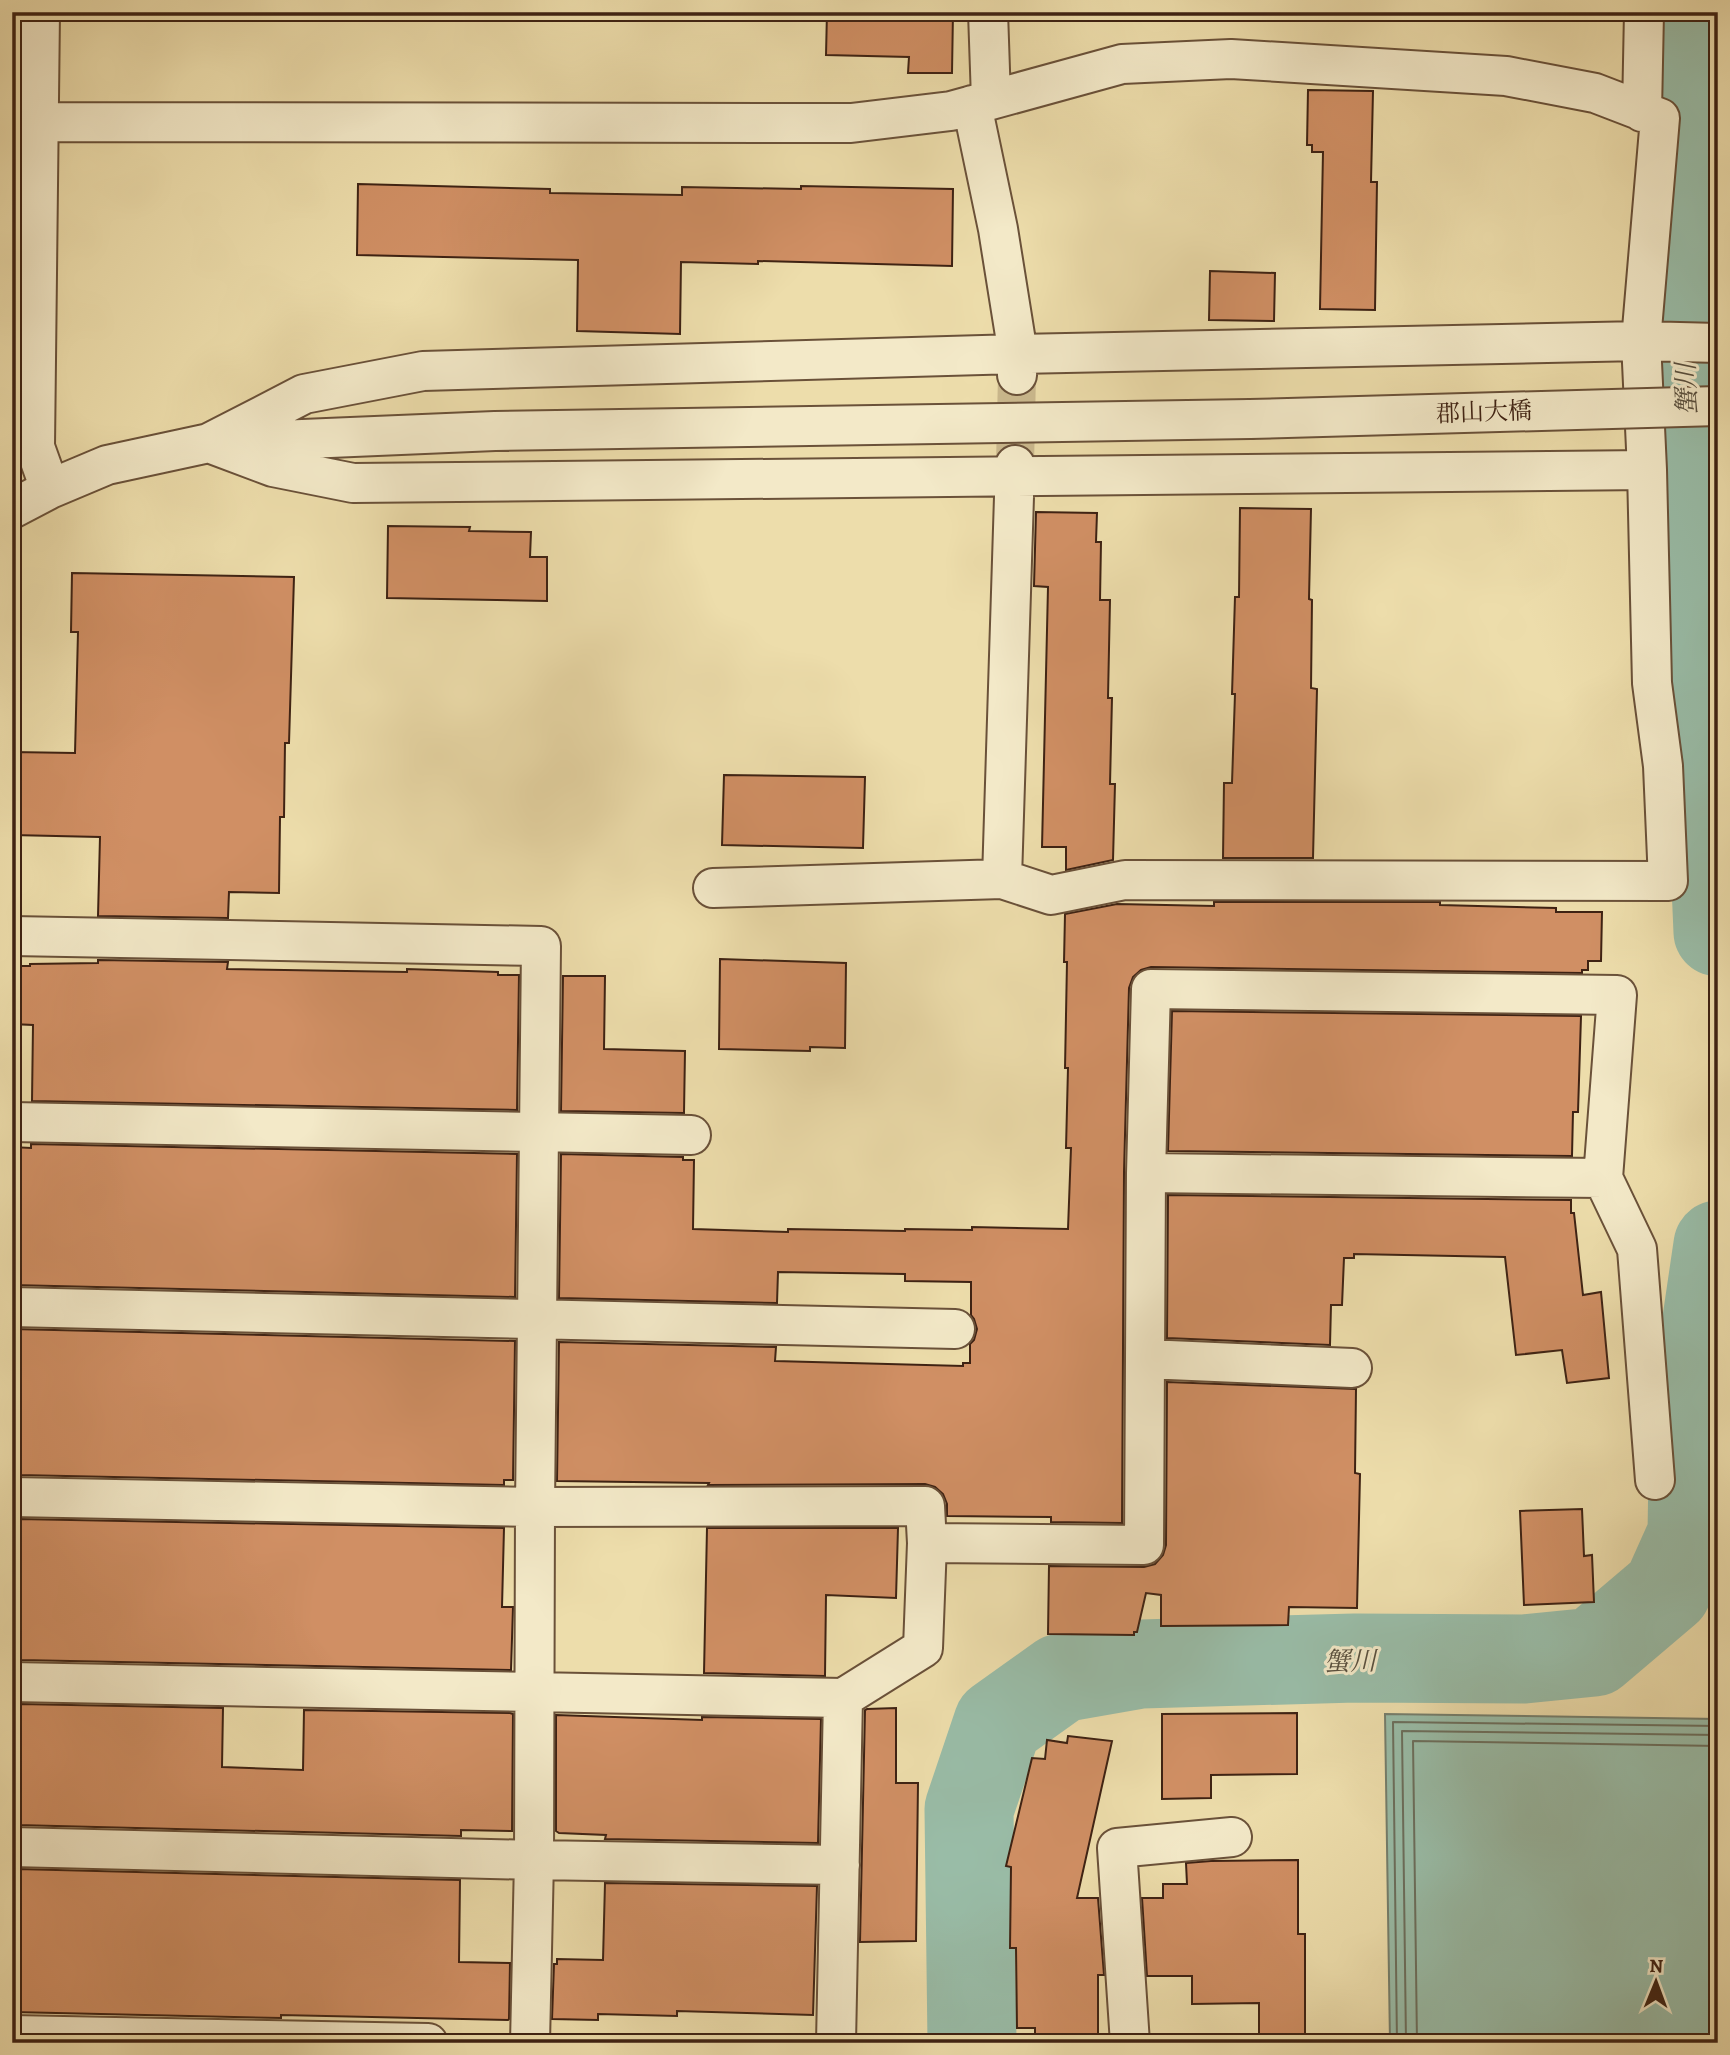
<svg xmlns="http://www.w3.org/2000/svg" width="1730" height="2055" viewBox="0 0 1730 2055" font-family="Alegreya,'Noto Serif JP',serif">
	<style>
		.water { fill: #99bca7; stroke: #757e6c; stroke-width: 2 }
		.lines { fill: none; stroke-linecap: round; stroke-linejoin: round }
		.shore { stroke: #6c6f5d; stroke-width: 2 }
		.river { stroke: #99bca7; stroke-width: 89 }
		.building { fill: #d08f64; stroke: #3e2213; stroke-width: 2 }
		.minor-tunnel { stroke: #cab88d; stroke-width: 38; stroke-dasharray: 38 19; stroke-linecap: butt }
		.minor-casing { stroke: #6a5139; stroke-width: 42 }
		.minor { stroke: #f3e9c8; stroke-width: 38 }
		.minor-bridge-casing { stroke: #6a5139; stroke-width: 42; stroke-linecap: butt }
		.minor-bridge { stroke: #f3e9c8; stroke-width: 38 }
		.labels { text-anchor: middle; stroke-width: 6; stroke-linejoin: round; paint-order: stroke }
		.street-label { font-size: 24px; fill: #3e2213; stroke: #f3e9c8 }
		.water-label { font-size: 26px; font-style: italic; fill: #59503f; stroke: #f3e9c8 }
	</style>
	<rect width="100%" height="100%" fill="#edddab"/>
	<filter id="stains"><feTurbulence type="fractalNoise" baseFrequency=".00286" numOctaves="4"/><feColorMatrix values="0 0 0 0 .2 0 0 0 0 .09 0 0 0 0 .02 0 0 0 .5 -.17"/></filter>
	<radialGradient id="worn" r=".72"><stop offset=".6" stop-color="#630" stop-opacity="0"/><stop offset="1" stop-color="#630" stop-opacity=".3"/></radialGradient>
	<!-- water -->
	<path class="water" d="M1385 1714 1718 1719V2043H1390Z"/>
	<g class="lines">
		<!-- shore -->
		<path class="shore" d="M1397 2043 1393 1722 1718 1726
			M1406 2043 1402 1731 1718 1735
			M1417 2043 1413 1741 1718 1746"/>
		<!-- river -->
		<path class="river" d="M1692 12 1684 323 1693 611 1702 737 1713 814 1718 932
			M972 2043 969 1809 998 1723 1061 1678 1141 1664 1355 1658 1524 1659 1594 1652 1667 1590 1692 1534 1694 1408 1718 1245"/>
	</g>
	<!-- building -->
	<path class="building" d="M827 12H953L952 73H908L909 57 826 55Z
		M1308 90 1373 91 1371 182H1377L1375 310 1320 309 1323 152H1312V145H1307Z
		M358 184 550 189V193L682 195V187L801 189V186L953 189 952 266 758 261V264L681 262 680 334 577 331 578 260 357 255Z
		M1210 271 1275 273 1274 321 1209 320Z
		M1240 508 1311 509 1309 599 1312 600 1311 688 1317 689 1313 858H1223L1224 783H1232L1235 694H1232L1235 597H1239Z
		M1036 512 1097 513 1096 542H1101L1100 600H1110L1108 698H1112L1110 784H1115L1113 860 1066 870V847H1042L1048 587 1034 586Z
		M388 526 470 527 469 531 531 532 530 557H547V601L387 598Z
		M72 573 294 577 289 743H285L284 817H280L279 893 229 892 228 918 98 916 100 837 12 835V752L75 753 78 632H71Z
		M724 775 865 777 863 848 722 845Z
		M1214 902H1440V905L1556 908V912H1602L1601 961H1588V970H1582V973L1151 967 1141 970 1133 977 1129 988 1124 1172 1122 1523 1051 1522V1517L947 1516V1504L943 1494 935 1487 925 1484 708 1485 709 1483 557 1481 559 1342 776 1347 775 1361 963 1366V1363H970V1344L974 1340 977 1329 974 1319 971 1315V1282L905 1281V1274L778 1272 777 1303 559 1298 561 1154 683 1157V1160H694L693 1229 788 1232V1229L905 1231V1229L972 1230V1227L1068 1229 1071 1148H1066L1068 1068H1065L1067 962H1064L1065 914 1117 904 1214 906Z
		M720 959 846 963 845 1048 810 1047V1051L719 1049Z
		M98 960 228 962 227 969 407 972V969L498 972V975H519L517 1110 32 1101 33 1025 12 1024V966H30V964L98 963Z
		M563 976H605L604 1049 685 1051 684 1113 561 1111Z
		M1172 1011 1581 1016 1578 1112H1573L1572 1156 1168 1151Z
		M31 1144 517 1154 515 1297 12 1285V1147L31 1148Z
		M1168 1195 1571 1200V1213H1574L1583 1295 1601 1292 1609 1378 1567 1383 1562 1350 1516 1355 1505 1257 1354 1254V1258H1344L1342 1305H1331L1330 1345 1167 1338Z
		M12 1329 515 1341 513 1480H504V1485L19 1475V1470H12Z
		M1167 1382 1356 1389 1355 1473 1360 1474 1357 1608 1289 1607 1288 1625 1161 1626V1595L1146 1593 1137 1632H1134V1635L1048 1634 1049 1566 1144 1567 1155 1564 1163 1555 1166 1545Z
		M1582 1509 1584 1556 1592 1555 1594 1602 1524 1605 1520 1511Z
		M18 1519 504 1528 502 1607H513L511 1670 21 1660V1658H12V1597H16Z
		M707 1528H898L896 1598 826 1595 825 1676 704 1673Z
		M20 1704 223 1708 222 1767 303 1770 304 1710 510 1713 513 1714 512 1831 461 1830V1836L17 1825V1824H12V1784H19Z
		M896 1708V1783H918L916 1941 860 1942 865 1710 867 1709Z
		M1297 1713V1774L1211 1775V1798L1162 1799V1714Z
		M556 1715 702 1720V1717L821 1719 818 1843 605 1839 606 1835 559 1833 556 1831Z
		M1068 1736 1112 1741 1077 1898H1098L1104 1975H1098V2034H1035V2028H1017L1016 1948H1010L1011 1867 1006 1866 1032 1758 1045 1759 1047 1740 1067 1743Z
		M1298 1860V1934H1305V2043H1259V2003L1192 2004V1976H1147L1142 1898H1163V1884H1187L1186 1863 1211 1861Z
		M17 1869 460 1880 459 1962 510 1963 509 2019 508 2020 281 2015V2018L12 2012V1940H15Z
		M605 1883 817 1886 813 2015 677 2011V2016L598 2014V2020L552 2019 554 1964H557V1959L603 1960Z"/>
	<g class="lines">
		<!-- minor-tunnel -->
		<path class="minor-tunnel" d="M1015 465 1017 375"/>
		<!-- minor casing -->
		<g class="minor-casing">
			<path id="minor" d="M40 12 35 447 50 489
				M988 12 991 99
				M12 78 38 122 851 123 951 111 1122 64 1231 59 1506 76 1595 93 1660 118 1641 341 1647 470 1652 683 1663 766 1668 881 1125 880 1051 895 1002 879 713 888
				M972 105 998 229 1018 354 1017 375
				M1642 112 1644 12
				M209 443 304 394 423 371 1018 354 1641 341 1718 343
				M209 443 273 467 353 483 1647 470
				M12 509 50 489 107 465 209 443 495 431 1250 419
				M1002 879 1015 465
				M12 936 541 946 535 1507 534 1860 530 2043
				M12 1122 691 1135
				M1146 1173 1603 1178
				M12 1307 955 1329
				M1146 1359 1352 1368
				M12 1497 535 1507 925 1506 927 1543 923 1648 843 1698 836 2043
				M927 1543 1144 1545 1146 1173 1151 989 1617 995 1603 1178 1637 1249 1655 1480
				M12 1682 843 1698
				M12 1847 534 1860 840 1865
				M12 2035 428 2043
				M1130 2043 1117 1848 1232 1837"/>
		</g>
		<!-- minor -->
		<use href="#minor" class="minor"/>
		<!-- minor-bridge casing -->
		<g class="minor-bridge-casing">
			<path id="minor-bridge" d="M1250 419 1718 406"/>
		</g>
		<!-- minor-bridge -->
		<use href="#minor-bridge" class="minor-bridge"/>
	</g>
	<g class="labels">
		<!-- street labels -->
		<g class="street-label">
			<text transform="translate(1484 412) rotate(-2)" y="8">郡山大橋</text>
		</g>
		<!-- water labels -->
		<g class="water-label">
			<text transform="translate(1686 389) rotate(-92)" y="9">蟹川</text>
			<text transform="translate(1350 1661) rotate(-1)" y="9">蟹川</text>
		</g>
	</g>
	<!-- margin -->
	<rect width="1730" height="2055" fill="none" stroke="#edddab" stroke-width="42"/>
	<rect x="14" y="14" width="1702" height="2027" fill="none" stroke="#3e2213" stroke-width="3.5"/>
	<rect x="21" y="21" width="1688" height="2013" fill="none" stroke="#3e2213" stroke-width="2"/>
	<!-- north arrow -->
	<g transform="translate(1656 1982) rotate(1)" stroke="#f3e9c8" stroke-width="5" paint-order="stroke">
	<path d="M0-5L12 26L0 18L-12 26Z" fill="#3e2213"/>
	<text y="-10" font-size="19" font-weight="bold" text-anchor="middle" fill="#3e2213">N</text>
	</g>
	<rect width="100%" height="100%" filter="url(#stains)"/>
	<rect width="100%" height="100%" fill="url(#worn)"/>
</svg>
